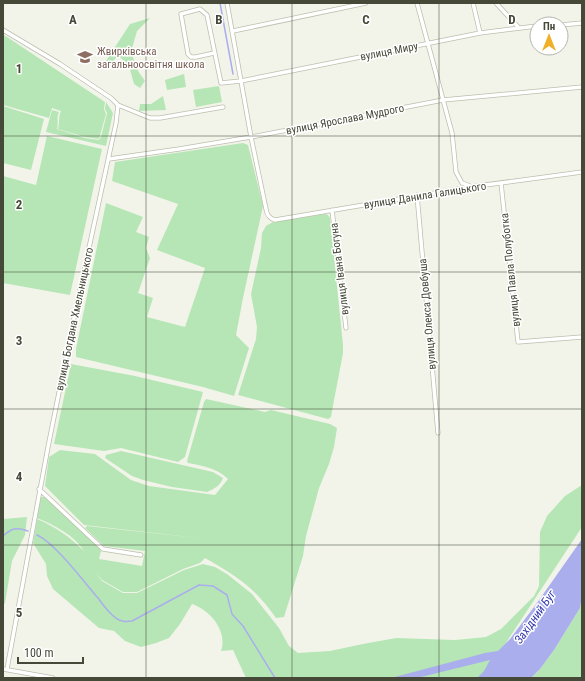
<svg xmlns="http://www.w3.org/2000/svg" width="585" height="681" viewBox="0 0 585 681" font-family="'Roboto Condensed',sans-serif">
	<style>
		.green { fill: #b6e6b5 }
		.water { fill: #aaaeed }
		.lines { fill: none; stroke-linecap: round; stroke-linejoin: round }
		.stream { stroke: #aaaeed; stroke-width: 1.5 }
		.minor-casing { stroke: #bcbfad; stroke-width: 5 }
		.minor { stroke: #fff; stroke-width: 3.5 }
		.grid { fill: none; stroke: #464838; stroke-width: 1; stroke-opacity: 0.55 }
		.labels { text-anchor: middle; stroke-width: 3; stroke-linejoin: round; paint-order: stroke }
		.education-label { font-size: 11px; fill: #785e54; stroke: #fff; text-anchor: start }
		.street-label { font-size: 11px; fill: #464838; stroke: #fff }
		.water-label { font-size: 12px; font-style: italic; fill: #363cb0; stroke: #fff }
		.grid-label { font-size: 13px; text-anchor: middle; font-weight: bold; fill: #464838; stroke: #fff; stroke-width: 3; stroke-linejoin: round; paint-order: stroke }
	</style>
	<rect width="100%" height="100%" fill="#f2f4ea"/>
	<!-- green -->
	<path class="green" d="M150 18 137 31 131 52 138 71 145 81 140 88 134 84 129 66 118 55 112 63 106 61 130 24Z
		M4 35 105 102 104 109 106 114 99 139 85 137 58 129C60 122 58 118 61 111L52 108 49 118 3 105Z
		M184 74 186 87 167 90 165 80Z
		M219 86 222 102 196 107 193 90Z
		M163 96 166 110 139 111 140 104H151Z
		M106 102 113 113 106 146 46 132 52 110 59 112C56 118 59 123 57 129L85 138 99 140 101 137 107 113 105 109Z
		M3 106 44 119 31 170 3 163Z
		M47 136 102 149 70 295 3 283V176L36 185Z
		M243 143 248 145 263 206 243 298 236 335 249 348 234 396 203 387 76 357V349L106 203 143 217 136 232 149 237 146 248 150 258 138 293 153 298 147 317 185 327 205 268 157 250 178 204 112 181 115 162Z
		M325 214 328 215 330 218 343 345V353L332 411 331 417 328 419 238 395 256 339 257 327 251 294 261 248 262 233 266 226 273 222Z
		M71 364 135 376 203 392 185 457 178 462 121 448 104 451 54 444Z
		M206 399 265 412 271 410 330 424 337 428 334 447 329 464 319 488 306 536 303 556 284 617 276 618C271 611 266 604 260 598 245 581 224 569 205 558L200 563 183 569 137 592H123L102 580 96 573 102 581 123 593H137L184 570 203 564 215 567 227 574 252 594 279 628 289 646 298 653 330 651 363 644 396 638 455 640 486 637 501 629 534 596 539 586 540 532 547 516 565 496 582 485V527L483 678H246L233 650 221 651C228 631 210 610 192 604L180 624 169 638 156 643 141 647 125 641 114 631 99 628 53 589 47 576 46 564 33 543 37 519C56 527 70 537 84 551 74 535 54 525 37 518L41 497H46L100 548 101 551 99 559 142 566 145 551 104 546 85 528 87 526 208 539 84 525 45 486 49 457 60 450 95 454 131 480 149 486 215 495 228 479C217 468 203 466 188 463L187 461 204 402Z
		M121 451 213 472 223 478C220 486 214 489 207 492L172 487 143 480 132 476 105 458 106 455Z
		M27 517 25 535 12 561 5 603 3 606V519Z
		M582 597V678H531L540 669 554 650 580 608Z"/>
	<!-- water -->
	<path class="water" d="M582 539V597L580 608 554 650 540 669 531 678H477L484 671 490 660 417 678H391L485 653 498 651 510 639 537 603Z"/>
	<g class="lines">
		<!-- stream -->
		<path class="stream" d="M220 3 233 74
			M37 535C55 543 84 582 98 598 104 606 113 619 122 621 125 622 129 621 132 621L199 585 213 586 227 595 232 614 243 626 275 678
			M3 536C12 528 16 527 28 531"/>
		<!-- minor casing -->
		<g class="minor-casing">
			<path id="minor" d="M227 3 251 137 266 209C267 215 269 218 275 220L470 187 582 172
				M417 3 452 133 456 172 462 183 470 186
				M473 3 480 33
				M496 3 519 28
				M561 25 582 23
				M3 30 60 64 111 98 118 105 116 123 76 308 48 447 7 669
				M233 31 366 3
				M214 53 196 57H191L188 54 181 14 200 9 207 15 221 83 241 81 480 33 537 26
				M118 105 150 118H160L223 107
				M109 159 179 149 251 137 443 100 582 87
				M501 183 518 342 582 337
				M417 195 438 433
				M332 210 346 328
				M39 489 103 549 141 555
				M3 669 53 678"/>
		</g>
		<!-- minor -->
		<use href="#minor" class="minor"/>
	</g>
	<!-- grid -->
	<path class="grid" d="M146 3V678M292 3V678M439 3V678M3 136H582M3 272H582M3 409H582M3 545H582"/>
	<!-- icons -->
	<defs>
		<g id="school-bare" transform="scale(1.2)"><path d="M0-5L7-2L0 1L-7-2ZM-4 1L0 2.5L4 1V4Q0 6-4 4Z" fill="#8d6e63" stroke="#fff" stroke-width="2.5" paint-order="stroke"/></g>
	</defs>
	<g fill-rule="evenodd">
		<use href="#school-bare" x="85" y="57"/>
	</g>
	<g class="labels">
		<!-- education labels -->
		<g class="education-label">
			<text x="97" y="55">Жвирківська<tspan x="97" dy="13">загальноосвітня школа</tspan></text>
		</g>
		<!-- street labels -->
		<g class="street-label">
			<text transform="translate(389 51) rotate(-11)" y="4">вулиця Миру</text>
			<text transform="translate(345 119) rotate(-11)" y="4">вулиця Ярослава Мудрого</text>
			<text transform="translate(425 195) rotate(-9)" y="4">вулиця Данила Галицького</text>
			<text transform="translate(339 269) rotate(-97)" y="4">вулиця Івана Богуна</text>
			<text transform="translate(510 270) rotate(-96)" y="4">вулиця Павла Полуботка</text>
			<text transform="translate(427 314) rotate(-95)" y="4">вулиця Олекса Довбуша</text>
			<text transform="translate(74 319) rotate(-78)" y="4">вулиця Богдана Хмельницького</text>
		</g>
		<!-- water labels -->
		<g class="water-label">
			<text transform="translate(535 617) rotate(-55)" y="4">Західний Буг</text>
		</g>
	</g>
	<g class="grid-label">
		<text x="73" y="24">A</text>
		<text x="219" y="24">B</text>
		<text x="366" y="24">C</text>
		<text x="512" y="24">D</text>
		<text x="19" y="73">1</text>
		<text x="19" y="209">2</text>
		<text x="19" y="345">3</text>
		<text x="19" y="481">4</text>
		<text x="19" y="617">5</text>
	</g>
	<!-- border -->
	<rect width="585" height="681" fill="none" stroke="#464838" stroke-width="8"/>
	<!-- north arrow -->
	<g transform="translate(549 36)"><circle r="19" fill="#ffffff" stroke="#b5b6af"/>
	<path d="M0-3L7 15L0 10L-7 15Z" fill="#efaf26"/>
	<text y="-6" font-size="11" font-weight="bold" text-anchor="middle" fill="#464838">Пн</text>
	</g>
	<!-- scale -->
	<path d="M18 657v6h65v-6" fill="none" stroke="#464838" stroke-width="2"/>
	<text x="24" y="657" font-size="12" fill="#464838" stroke="#ffffff" stroke-width="3" paint-order="stroke">100 m</text>
</svg>
